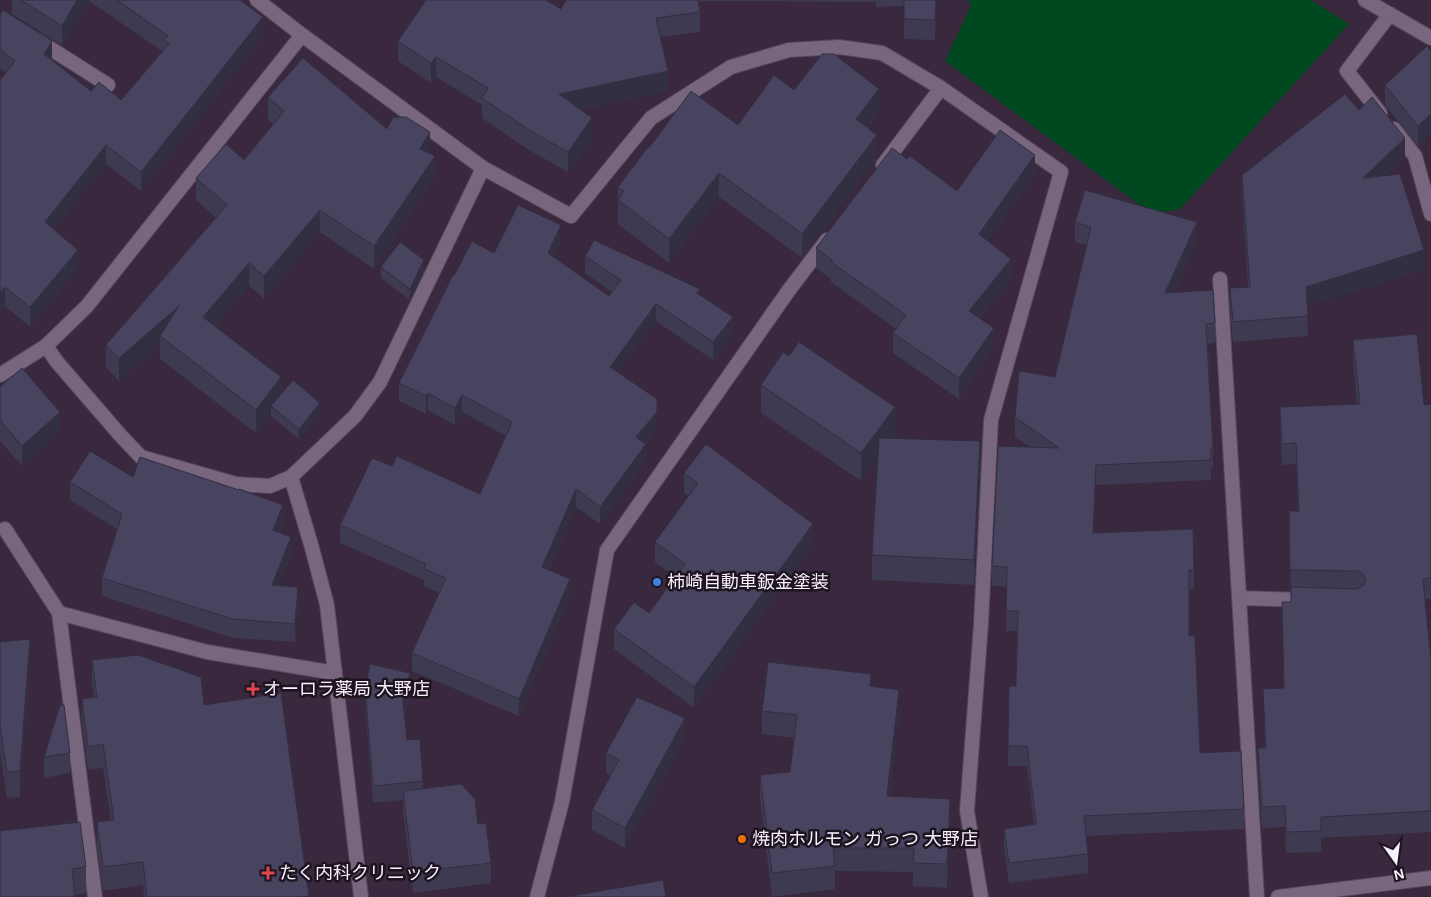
<svg xmlns="http://www.w3.org/2000/svg" width="1431" height="897" viewBox="0 0 1431 897" font-family="Helvetica,'Noto Sans JP',sans-serif">
	<style>
		.green { fill: #00481f }
		.lines { fill: none; stroke-linecap: round; stroke-linejoin: round }
		.service-casing { stroke: #544659; stroke-width: 16 }
		.minor-casing { stroke: #544659; stroke-width: 16 }
		.tertiary-casing { stroke: #544659; stroke-width: 16 }
		.service { stroke: #78657e; stroke-width: 14 }
		.minor { stroke: #78657e; stroke-width: 14 }
		.tertiary { stroke: #78657e; stroke-width: 14 }
		.wall { fill: #3e3a51 }
		.shaded-wall { fill: #322f42 }
		.building { fill: #48435e; stroke: #322f42 }
		.shop-dot { fill: #3f7fe0; stroke: #1c141e; stroke-width: 2 }
		.health-dot { fill: #e0444e; stroke: #1c141e; stroke-width: 2 }
		.food-dot { fill: #e8710a; stroke: #1c141e; stroke-width: 2 }
		.labels { text-anchor: middle; stroke-width: 5; stroke-linejoin: round; paint-order: stroke }
		.poi-label { font-size: 18px; fill: #faeffe; stroke: #1c141e; text-anchor: start }
	</style>
	<rect width="100%" height="100%" fill="#39283e"/>
	<!-- green -->
	<path class="green" d="M968 0H1311L1349 24 1180 209 1152 214 945 61 971 6Z"/>
	<g class="lines">
		<!-- service casing -->
		<g class="service-casing">
			<path id="service" d="M37 40 108 85
				M5 529 59 613 207 652 335 673
				M1239 598 1308 600
				M59 613 95 897"/>
		</g>
		<!-- minor casing -->
		<g class="minor-casing">
			<path id="minor" d="M1365 0 1431 38
				M302 35 483 168 571 216 651 118 731 67 789 50 839 47 882 53 941 88
				M1380 113 1347 71 1390 14
				M1394 129 1415 156 1431 214
				M883 165 941 88 1061 172 991 420 981 624 967 811 981 897
				M1220 279 1257 897
				M46 346 57 362 121 436 141 457 236 484 270 486 291 477 355 416 380 382 483 168
				M0 375 46 346 87 306 302 35 257 0
				M291 477 312 548 327 605 361 897
				M537 897 562 802 607 550 789 290 827 240"/>
		</g>
		<!-- tertiary casing -->
		<g class="tertiary-casing">
			<path id="tertiary" d="M1278 897 1431 878"/>
		</g>
		<!-- service -->
		<use href="#service" class="service"/>
		<!-- minor -->
		<use href="#minor" class="minor"/>
		<!-- tertiary -->
		<use href="#tertiary" class="tertiary"/>
	</g>
	<!-- wall -->
	<path class="wall" d="M12 0H240L263 37 141 191 106 164 54 229 78 269 30 327 5 306 0 312 6 73 0 68V15L52 60 91 91 121 100 162 51 89 1 62 45 12 14Z
		M566 0H936L935 40 904 39V6L876 7V2L698 1 700 12V32L660 37 668 91 581 110 592 138 568 172 529 150 482 118V105L436 77 431 83 398 61V41L561 9Z
		M1431 51V134L1418 146 1385 105V85Z
		M794 90 879 112 868 128 877 158 802 258 719 197 669 263 618 224V187L649 148 738 125Z
		M268 97 387 129 430 153 435 178 374 269 320 232 264 299 249 286 215 326 281 394 320 413 299 439 271 416V413L256 433 160 359V345L119 381 106 367V345L216 218 196 200V178L244 160 273 124 268 120Z
		M1359 110 1405 158 1387 175 1424 270 1307 306 1308 336 1233 342 1230 308V288L1248 287 1242 194V175Z
		M907 159 957 191 1035 175 988 241 1011 279 980 318 994 348 959 399 893 353V333L896 329 831 282V279L816 268V248Z
		M1075 222 1197 242 1174 293 1215 323V343L1208 344 1213 448V467H1211V480L1096 485 1094 533 1194 570V589L1189 590V636L1200 753 1244 809V829L1086 836 1088 854V873L1009 883 1004 848V829L1034 824 1027 766H1008L1009 686H1016L1017 631H1006L1007 587 992 586V566L1030 447 1015 437V417L1055 377 1087 245 1075 242Z
		M561 242 554 257 609 296 612 292 585 273V256L700 295 733 334 713 360 656 321 618 373 657 430 646 444V461L600 524 576 507 549 570 570 596 519 716 412 671V653L439 593 424 586V580L340 543V525L392 466 480 494 506 436 462 412 455 425 428 410 426 414 399 401V383L454 276 494 253Z
		M381 267 424 271 410 300 381 278Z
		M1353 340 1424 405 1431 404V599H1425L1431 660V832L1321 838V852L1286 853 1285 827 1262 828 1258 769V748H1265L1263 689 1284 688 1282 602H1291L1289 511H1298L1296 464 1282 465 1280 428V407L1357 404 1353 361Z
		M761 385 895 435 893 439 980 465 974 585 872 580V555L878 458 861 481 761 413Z
		M0 387 60 432 22 466 0 441Z
		M684 473 813 545 694 708 614 649V629L649 613 675 577 655 562V542L688 496 684 493Z
		M133 477 283 523 280 533 291 555 279 585 298 605 295 642 233 638 102 596V578L117 529 70 500V482Z
		M0 642 30 665 20 797 7 798 0 752Z
		M92 660 204 705 281 693 309 897H144L143 885 103 891 97 845V822L111 820 103 768 88 770 82 722V699L94 697 92 683Z
		M871 686 899 713 890 796 950 823 947 888 913 886V872L835 871V889L772 897 760 799V775L790 772 794 738 762 734V711Z
		M365 688 410 690 405 713 407 740 423 781V788L478 824 491 863V883L413 893 403 811V800L373 803 365 705Z
		M685 738 625 848 592 830V810L610 776 606 773V753Z
		M70 753V773L44 778V757Z
		M0 831 86 867V893L75 895Z"/>
	<!-- shaded-wall -->
	<path class="shaded-wall" d="M77 0H89V1L62 45V26Z
		M263 17V37L141 191V172Z
		M52 41V60L44 54Z
		M436 57V77L431 83V63Z
		M668 71V91L559 115V94Z
		M879 89V112L856 143V119Z
		M1431 114V134L1418 146V126Z
		M592 118V138L568 172V152Z
		M430 132V154L420 149Z
		M877 135V158L802 258V234Z
		M1405 138V158L1363 198V178Z
		M106 145V164L45 241V222Z
		M1035 155V175L979 254V234Z
		M435 156V178L374 269V246Z
		M719 173V197L669 263V239Z
		M320 210V232L264 299V276Z
		M1197 222V242L1165 313V293Z
		M561 225V242L548 270V253Z
		M78 250V269L30 327V307Z
		M1424 250V270L1306 307V287Z
		M1011 259V279L969 332V311Z
		M424 260V271L410 300V289Z
		M249 263V286L203 339V317Z
		M5 287V306L0 312V293Z
		M656 304V321L610 385V367Z
		M179 306 160 336V345L119 381V358Z
		M733 317V334L713 360V342Z
		M994 328V348L959 399V378Z
		M281 377V400L271 406V413L256 433V410Z
		M428 393V410L426 414V396Z
		M462 395V412L455 425V408Z
		M320 403V413L299 439V429Z
		M895 407V435L861 481V453Z
		M60 412V432L22 466V446Z
		M657 412V430L636 455V437Z
		M980 441V465L974 585V560Z
		M646 444V461L600 524V507Z
		M1096 465V485L1093 552V533Z
		M576 489V507L542 584V567Z
		M283 505V523L273 548V530Z
		M813 524V545L694 708V687Z
		M291 537V555L272 603V585Z
		M570 579V596L519 716V699Z
		M298 587V605L295 642V624Z
		M30 639V665L20 797V771Z
		M410 673V690L403 718V701Z
		M899 690V713L887 819V796Z
		M685 718V738L625 848V828Z
		M950 799V823L947 888V864Z"/>
	<!-- building -->
	<path class="building" d="M21 0H77L62 26Z
		M117 0H240L263 17 141 172 106 145 45 222 78 250 30 307 5 287 0 293V80L15 61 0 49V15L3 10 52 41 44 54 91 91 99 82 121 100 169 44 164 40 168 36Z
		M426 0H546L561 9 566 0H698L700 12 656 18 668 71 559 94 592 118 568 152 529 130 482 98 488 88 436 57 431 63 398 41Z
		M904 0H936L935 20 904 19Z
		M1427 46 1431 51V114L1418 126 1385 85Z
		M822 54H834L879 89 856 119 877 135 802 234 719 173 669 239 618 200 624 191 618 187 648 147 649 148 691 91 738 125 774 75 794 90Z
		M303 58 387 129 393 117H406L430 132 420 149 435 156 374 246 320 210 264 276 249 263 203 317 281 377 256 410 160 336 179 306 119 358 106 345 227 205 196 178 226 144 244 160 284 111 268 97Z
		M1345 94 1359 110 1372 97 1405 138 1363 178 1400 174 1424 250 1306 287 1308 316 1233 322 1230 288 1250 287 1242 175Z
		M1000 130 1035 155 979 234 1011 259 969 311 994 328 959 378 893 333 906 315 831 262 832 260 816 248 892 148 907 159 910 156 957 191Z
		M1085 190 1197 222 1165 293 1213 290 1215 323 1206 324 1213 448H1211V460L1096 465 1093 533 1193 529 1194 570H1189V636H1195L1200 753 1241 751 1244 809 1084 816 1088 854 1009 863 1004 829 1036 824 1027 746H1008L1009 686H1016L1018 611H1006L1007 567 992 566 998 446 1059 448 1015 417 1019 371 1055 377 1091 227 1075 222Z
		M518 205 561 225 548 253 609 296 621 280 585 256 594 240 700 289 697 293 733 317 713 342 656 304 610 367 657 399V412L636 437 646 444 600 507 576 489 542 567 570 579 519 699 412 653 446 578 424 569 426 564 340 525 372 458 392 466 397 456 480 494 512 422 462 395 455 408 428 393 426 396 399 383 453 275 454 276 472 241 494 253Z
		M400 242 424 260 410 289 381 267Z
		M1417 334 1424 405 1431 404V578L1423 579 1431 660V811L1321 817V831L1286 832 1285 806 1262 807 1258 748H1266L1263 689 1284 688 1282 602H1291V587L1357 589 1364 585 1366 580 1362 573 1357 571 1290 570 1289 511H1299L1296 443 1282 444 1280 407 1360 404 1353 340Z
		M799 342 895 407 861 453 761 385 783 352 789 356Z
		M22 368 60 412 22 446 0 420V387Z
		M293 380 320 403 299 429 271 406Z
		M879 438 980 441 974 560 872 555Z
		M706 444 813 524 694 687 614 629 634 602 649 613 685 564 655 542 698 483 684 473Z
		M90 451 133 477 140 457 239 490V489L283 505 273 530 291 537 272 585 298 587 295 624 233 619 102 578 122 514 70 482Z
		M30 639 20 771 7 772 0 726V642Z
		M138 655 201 677 204 705 281 693 309 896 299 897H147L143 862 103 867 97 822 114 820 103 744 88 747 82 699 97 697 92 660Z
		M768 662 871 674 870 686 899 690 887 796 950 799 947 864 913 863 914 848H833L835 866 772 873 760 775 790 772 797 715 762 711Z
		M370 664 410 673 403 701 407 740 420 739 423 781 373 786 365 688Z
		M637 697 685 718 625 828 592 810 619 760 606 753Z
		M60 705H64L70 753 44 757Z
		M461 784 475 799 478 824 486 823 491 863 413 872 403 791Z
		M80 822 86 867 72 869 75 897H0V831Z
		M663 880 666 897H566Z"/>
	<!-- markers -->
	<circle class="shop-dot" cx="657" cy="582" r="5"/>
	<g class="health-dot">
		<path d="M250.5 681.5h5v5h5v5h-5v5h-5v-5h-5v-5h5z"/>
		<path d="M265.5 865.5h5v5h5v5h-5v5h-5v-5h-5v-5h5z"/>
	</g>
	<circle class="food-dot" cx="742" cy="839" r="5"/>
	<g class="labels">
		<!-- poi labels -->
		<g class="poi-label">
			<text x="667" y="588">柿崎自動車鈑金塗装</text>
			<text x="263" y="695">オーロラ薬局 大野店</text>
			<text x="752" y="845">焼肉ホルモン ガっつ 大野店</text>
			<text x="279" y="879">たく内科クリニック</text>
		</g>
	</g>
	<!-- north arrow -->
	<g transform="translate(1396 862) rotate(166)" stroke="#1c141e" stroke-width="4" paint-order="stroke">
	<path d="M0-4L9 19L0 12L-9 19Z" fill="#faeffe"/>
	<text y="-8" font-size="14" font-weight="bold" text-anchor="middle" fill="#faeffe">N</text>
	</g>
</svg>
